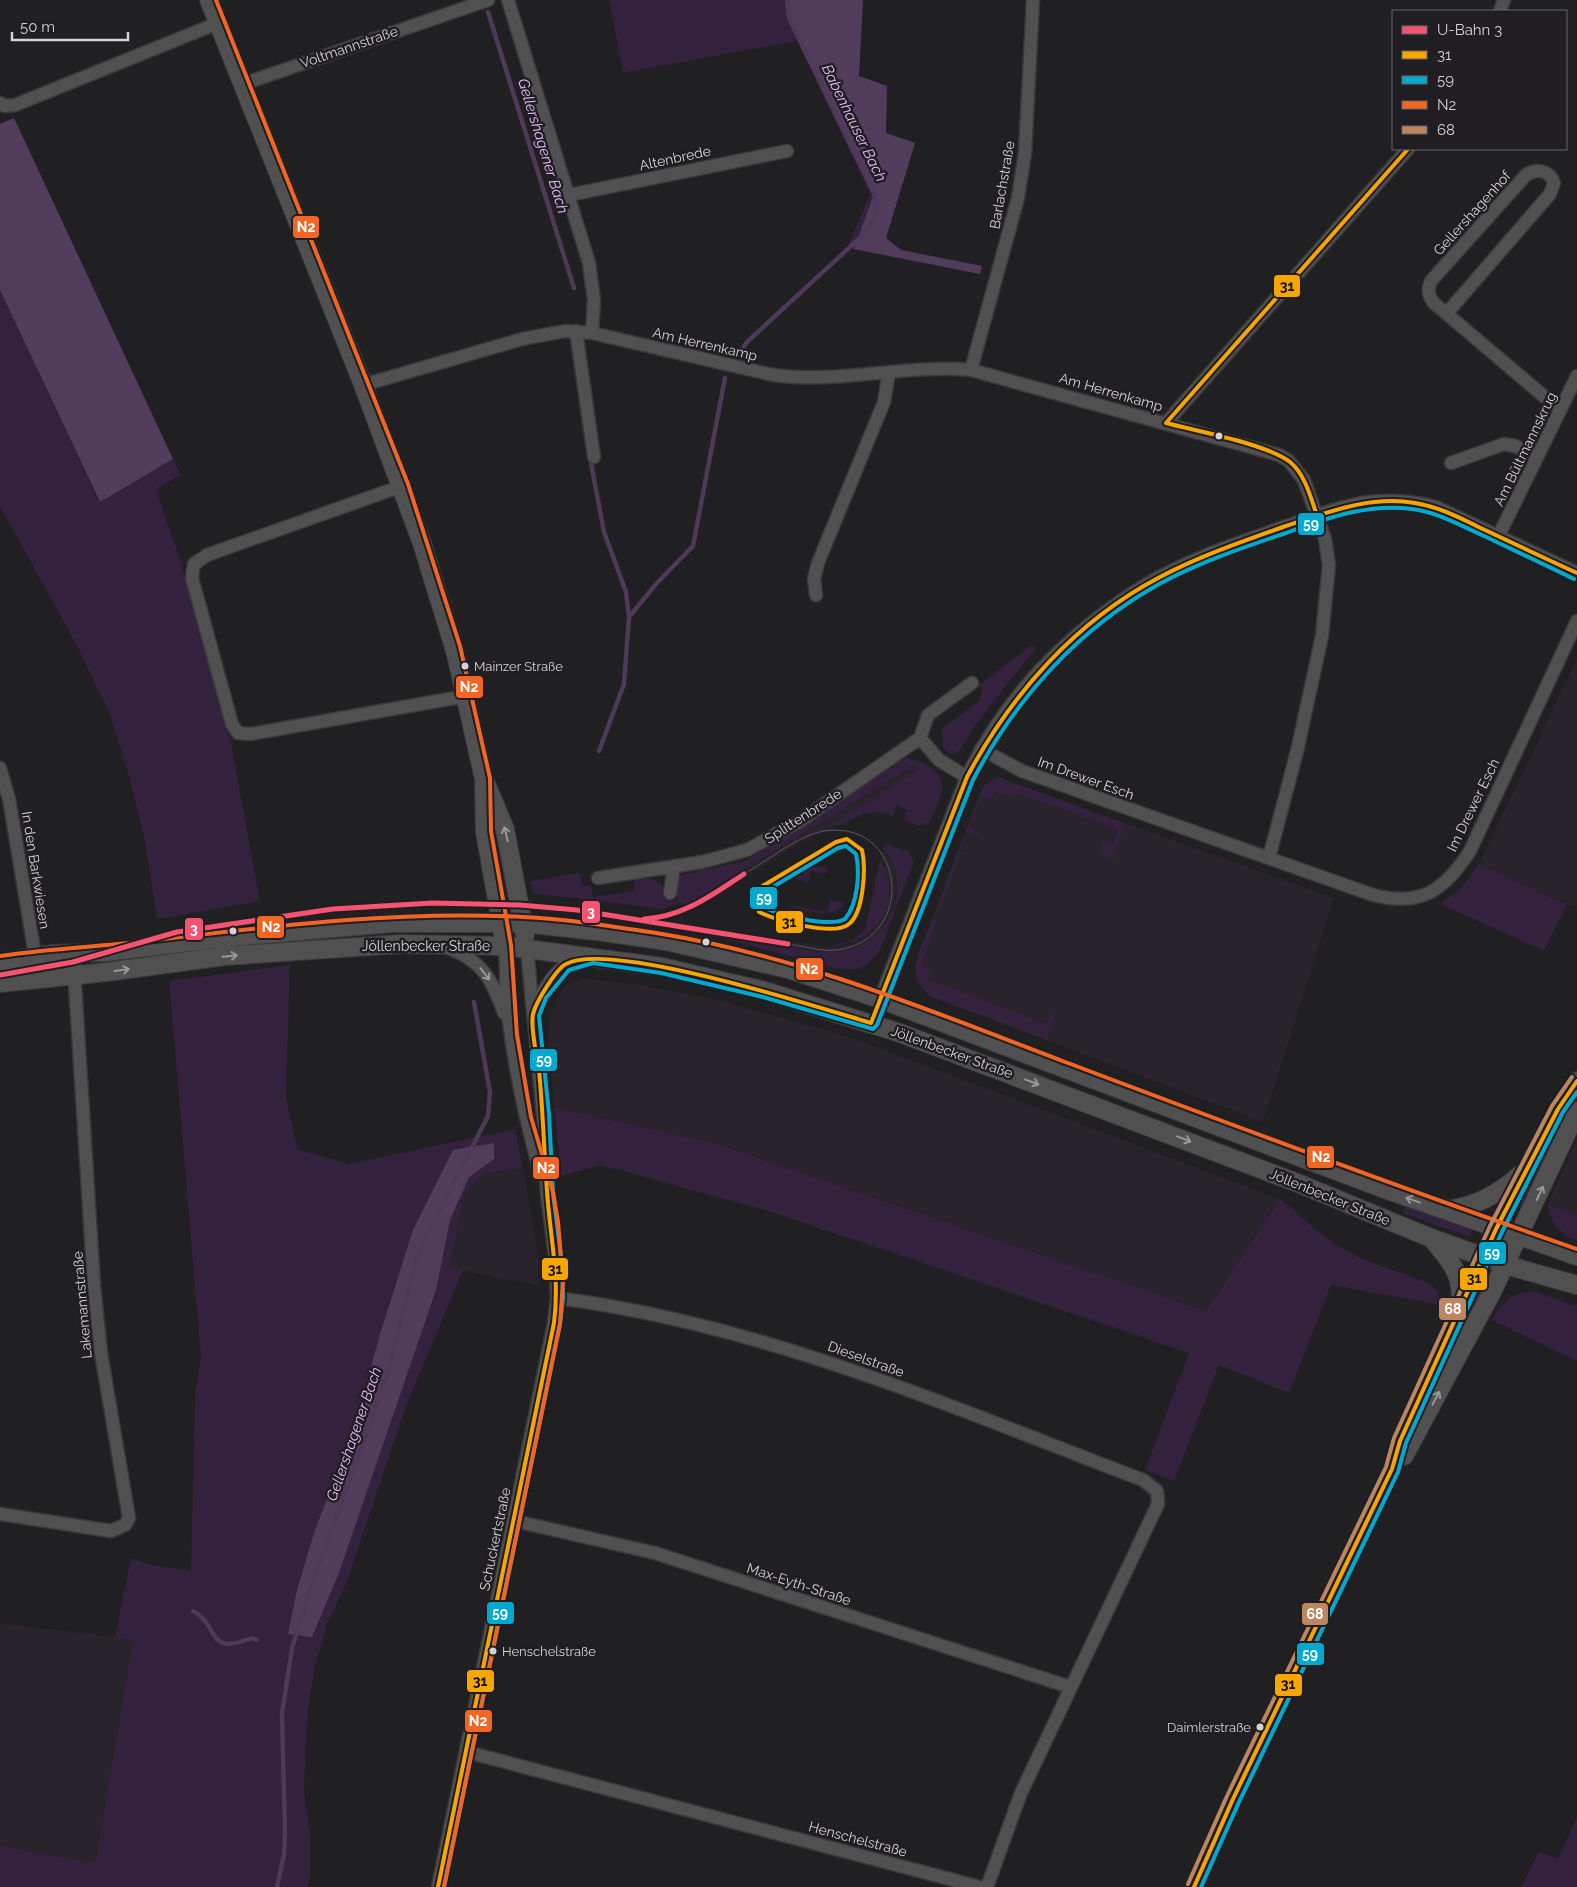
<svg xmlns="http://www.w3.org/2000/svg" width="1577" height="1887" viewBox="0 0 1577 1887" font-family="Raleway,sans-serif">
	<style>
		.built { fill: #29232b }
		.green { fill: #34213d }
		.forest { fill: #513c5c }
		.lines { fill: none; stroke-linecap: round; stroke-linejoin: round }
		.stream { stroke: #4e3959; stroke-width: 4.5 }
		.street-casing { stroke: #3a393a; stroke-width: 15 }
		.secondary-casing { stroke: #3a393a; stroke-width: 20 }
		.street { stroke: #515051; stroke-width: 12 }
		.secondary { stroke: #515051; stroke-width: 18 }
		.tram { stroke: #5b5a5c; stroke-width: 1 }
		.bus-1-casing { stroke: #201e22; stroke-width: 8 }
		.bus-2-casing { stroke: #201e22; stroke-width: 8 }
		.bus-3-casing { stroke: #201e22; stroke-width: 8 }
		.bus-4-casing { stroke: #201e22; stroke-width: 8 }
		.bus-1 { stroke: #f7a600; stroke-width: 4 }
		.bus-2 { stroke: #00a9ce; stroke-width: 4 }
		.bus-3 { stroke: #f26522; stroke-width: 4 }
		.bus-4 { stroke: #bb8660; stroke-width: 4 }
		.metro-1-casing { stroke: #201e22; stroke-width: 9 }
		.metro-1 { stroke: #f65372; stroke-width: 5 }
		.oneway { stroke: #989899 }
		.bus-dot { fill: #d3d2d4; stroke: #201e22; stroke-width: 2 }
		.labels { text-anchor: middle; stroke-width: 5; stroke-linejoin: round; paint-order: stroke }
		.bus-label { font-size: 13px; fill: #d3d2d4; stroke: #201e22; text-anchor: start }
		.street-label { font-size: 14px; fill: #d3d2d4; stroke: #201e22 }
		.water-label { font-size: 15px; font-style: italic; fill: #e7bffd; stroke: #201e22 }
		.line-badge { stroke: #201e22; stroke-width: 2 }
		.badge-label { font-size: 14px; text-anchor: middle; font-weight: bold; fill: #fff }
		.pale-badge-label { font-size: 14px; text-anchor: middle; font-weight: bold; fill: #111 }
	</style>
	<rect width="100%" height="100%" fill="#201f21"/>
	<!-- built -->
	<path class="built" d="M1577 659V908L1479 864Z
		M914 765 917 770 830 826 837 827 803 841 686 913 683 907Z
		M997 777 1334 898 1263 1122 932 997 918 983 915 973 916 962 966 829 984 785Z
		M884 847 894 866 897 883 894 905 883 928 871 940 861 946 839 952H821L687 929 688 924 827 947 849 944 872 931 885 912 887 906 884 865 880 859Z
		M587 978 646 986 714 999 847 1036 1280 1199 1206 1311 715 1143 554 1107 548 1044 551 1011 563 987 570 982Z
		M1577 1139V1215L1548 1204Z
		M523 1168 538 1256V1285L449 1268 465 1192 483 1174Z
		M0 1623 133 1639 91 1887H0Z"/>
	<!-- green -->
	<path class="green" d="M609 0H863L859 76 887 86 886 133 915 143 886 238 901 250 982 266 980 274 847 248 870 194 797 41 623 73Z
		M0 290 99 501 173 459 181 475 156 489 180 560 231 742 260 901 157 919 145 842 128 772 108 710 76 644 0 506Z
		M1032 645 1036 649C1015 674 995 699 975 726 969 734 964 748 955 754L949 753 943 747 941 729 979 701 982 689 979 685Z
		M905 758C920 760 944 769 942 788 941 799 934 812 930 822L919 826 904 820 907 810 897 805 893 816C858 804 852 828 829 826L917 770 914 765 683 907 678 903 664 909 533 893 530 881 580 873 582 886 591 885 593 897 635 891 633 878C650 877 666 879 664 899L676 901 680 875 745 861 791 834Z
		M997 777 1125 823 1113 859 1099 854 1103 842 1113 845 1118 829 1016 793 1013 798 995 792 992 799 982 796 969 828 980 832 976 836 967 833 966 829 984 785Z
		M885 843 909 852 914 862 880 950C867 968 857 973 836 968L687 929 821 952C861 955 899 927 897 883 897 870 890 858 884 847Z
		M961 851 970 855V857L960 854 938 914 935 913 957 852Z
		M880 859C905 904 876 945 827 947L853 940 865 929Z
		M1479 864 1567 904 1544 951 1440 904 1460 889Z
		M816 866 827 868 826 874 811 871 809 883 796 879 797 877Z
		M830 900 844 903C835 921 806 910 789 907L790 905 828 912Z
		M932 919 937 921 921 966 931 970 928 979 1047 1024 1053 1010 1056 1012 1047 1040 932 997C901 977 922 946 932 919Z
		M290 965 286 1096 297 1149 349 1164 515 1129 523 1168 483 1174 465 1192 449 1267 463 1270 406 1406 346 1584 327 1624 315 1666 308 1709 304 1789 310 1836V1877L308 1887H0V1846L95 1863 133 1640 115 1637 131 1558 152 1565 191 1571 195 1395 201 1359 169 981Z
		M554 1107 715 1143 1206 1311 1280 1199C1300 1213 1315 1232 1337 1245 1365 1263 1399 1271 1430 1284L1438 1292 1441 1305 1331 1285 1289 1393 1219 1365 1174 1481 1145 1470 1189 1353 768 1211 601 1165 561 1176Z
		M1563 1118 1564 1119 1523 1210 1517 1207Z
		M1548 1204 1577 1215V1240C1560 1234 1549 1223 1548 1204Z
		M1406 1206 1472 1230 1470 1237 1403 1213Z
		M1481 1281 1487 1284 1451 1355H1448Z
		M1536 1292 1577 1306V1361L1492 1320C1503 1301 1513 1291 1536 1292Z
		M1577 1817V1887H1521L1539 1851 1558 1859Z"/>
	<!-- forest -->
	<path class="forest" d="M788 0H863L859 76 887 86 886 133 915 143 886 238 901 250 982 266 980 274 854 249 874 194 790 17Z
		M14 118 173 459 100 502 0 290V124Z
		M494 1143V1159L469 1177 450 1220 436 1290 339 1573 312 1637 288 1634 297 1590 315 1530 354 1430 380 1334 413 1230 453 1150Z"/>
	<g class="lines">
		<!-- stream -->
		<path class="stream" d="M488 12 574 288
			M739 354 747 342 863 235C876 220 879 212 874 193L789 18 787 0
			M591 463 604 532 626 592 629 617 624 684 599 751
			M629 617 656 584 693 546 725 378
			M193 1611C222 1627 204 1656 252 1638L257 1640
			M277 1887 284 1855 285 1833 282 1714 292 1648 310 1590 390 1368 412 1275 422 1245 488 1116 490 1092 474 1002"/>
		<!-- street casing -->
		<g class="street-casing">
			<path id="street" d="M508 0 589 263 594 300 592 333
				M1500 11 1504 0
				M243 84 488 0
				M0 103 5 106 15 105 218 23
				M569 195 787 151
				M1447 313 1550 194 1554 183C1550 170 1536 168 1526 175L1431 281C1427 290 1428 295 1434 303L1560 410
				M576 331 594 457
				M971 370 1018 198 1025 153 1033 0
				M363 385 522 339 565 331 592 333 773 375C839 384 905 364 971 370L1279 455 1289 461 1304 480 1325 539 1329 565 1322 636 1298 747 1269 858
				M1166 423 1408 149
				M1451 463 1504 444 1515 446 1537 457
				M402 486 207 555 194 564 192 578 232 724 238 733 251 734 466 696
				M1499 535 1577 376
				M816 595 814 579 818 563 884 402 889 372
				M920 738 928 715 972 683
				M981 749 1022 771 1373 895C1421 907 1444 891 1470 851L1577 621
				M0 768 9 799 39 979
				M598 878 702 862 747 850 800 821 920 738 939 760 967 777
				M670 893 674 866
				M505 946C507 966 505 985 507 1004 513 1062 525 1119 541 1175
				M448 948C483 961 492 980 504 1013
				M880 999 967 777C1005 697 1068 633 1142 587 1185 561 1234 544 1281 528 1340 508 1373 491 1436 507L1577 573
				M534 1013C542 990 557 963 583 958
				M557 1298C762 1324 951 1407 1143 1480L1157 1491 1158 1504 1021 1793 987 1887
				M0 1514 111 1531 125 1525 129 1518 101 1353 94 1286 73 952
				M515 1521 655 1553 1070 1687
				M467 1752 980 1887
				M438 1887 554 1323 557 1298 556 1264 547 1194 543 1115 527 949"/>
		</g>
		<!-- secondary casing -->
		<g class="secondary-casing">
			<path id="secondary" d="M209 0 362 382 422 543 456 654 484 779 505 829 525 935
				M484 784 485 832 503 934
				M0 962 54 954 104 952 232 937 393 923H523L604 932 666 941 788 969 880 999 1382 1188 1577 1256
				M0 983 107 972 225 956 401 944 505 946 662 967 765 991 900 1033 1300 1184 1431 1238 1506 1265 1577 1285
				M1446 1210C1474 1207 1499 1194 1520 1175
				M1432 1239C1448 1258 1464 1275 1460 1301
				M1404 1456 1492 1292 1577 1111
				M1194 1887 1233 1799 1392 1469 1400 1441 1496 1229 1558 1109 1577 1081"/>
		</g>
		<!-- street -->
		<use href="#street" class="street"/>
		<!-- secondary -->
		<use href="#secondary" class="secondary"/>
		<!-- tram -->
		<path class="tram" d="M744 874C767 861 799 835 824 831 906 819 918 939 837 950 821 952 804 946 788 944"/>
		<!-- bus-1 casing -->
		<g class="bus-1-casing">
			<path id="bus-1" d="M1166 423 1408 149
				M1166 423C1196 431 1267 444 1290 462 1305 474 1311 498 1317 516
				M847 839 862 850C866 867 864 912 849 924 833 937 776 920 759 912L756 899 761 887 836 842Z
				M871 1023 967 777C1011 694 1076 621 1160 577 1200 556 1241 542 1283 527 1326 513 1369 495 1415 503 1440 507 1462 519 1485 530 1515 544 1546 559 1577 573
				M438 1887 554 1323C560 1276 550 1237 547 1191 544 1151 543 1111 539 1070 537 1056 530 1028 533 1014 536 1002 556 969 566 964 610 940 817 1007 871 1023
				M1194 1887 1233 1799 1392 1469 1400 1441 1496 1229 1558 1109 1577 1081"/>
		</g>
		<!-- bus-2 casing -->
		<g class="bus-2-casing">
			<path id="bus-2" d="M846 846 856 854C860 872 858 904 845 919 828 928 782 915 764 908L763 900 766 891 838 848Z
				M444 1887 560 1324 563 1298 562 1264 553 1193 549 1114 539 1016 546 998 569 970 593 963 661 973 763 997 873 1029 877 1025 973 780C1016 698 1079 628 1161 583 1200 562 1242 548 1283 534 1325 519 1366 503 1412 509 1437 512 1459 525 1482 535 1513 550 1544 564 1574 579
				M1201 1887 1239 1802 1398 1472 1406 1443 1502 1232 1563 1112 1577 1092"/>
		</g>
		<!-- bus-3 casing -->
		<g class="bus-3-casing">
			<path id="bus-3" d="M216 0 408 484 460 646 490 778 491 831 511 945 517 1035 531 1117 553 1192 558 1222 563 1282 560 1324 444 1887
				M0 956C46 949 92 947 139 942 266 927 395 910 523 917 569 919 616 927 662 934 803 957 936 1013 1068 1063 1237 1127 1406 1190 1577 1249"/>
		</g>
		<!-- bus-4 casing -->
		<g class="bus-4-casing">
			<path id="bus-4" d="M1188 1884 1227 1796 1386 1467 1394 1438 1490 1226 1552 1106 1572 1077"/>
		</g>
		<!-- bus-1 -->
		<use href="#bus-1" class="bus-1"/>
		<!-- bus-2 -->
		<use href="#bus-2" class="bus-2"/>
		<!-- bus-3 -->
		<use href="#bus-3" class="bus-3"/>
		<!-- bus-4 -->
		<use href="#bus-4" class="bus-4"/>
		<!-- metro-1 casing -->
		<g class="metro-1-casing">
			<path id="metro-1" d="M644 919C683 917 712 895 744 874
				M0 975 73 962 177 932 333 909 432 903 520 905 577 910 788 944"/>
		</g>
		<!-- metro-1 -->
		<use href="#metro-1" class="metro-1"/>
	</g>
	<!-- one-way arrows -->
	<defs><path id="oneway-shaft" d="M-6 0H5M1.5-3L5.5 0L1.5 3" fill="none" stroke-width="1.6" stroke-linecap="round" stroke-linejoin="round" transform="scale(1.25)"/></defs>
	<g class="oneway">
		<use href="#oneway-shaft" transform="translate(506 834) rotate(-103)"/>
		<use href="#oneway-shaft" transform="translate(230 956) rotate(-5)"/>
		<use href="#oneway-shaft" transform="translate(122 970) rotate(-8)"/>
		<use href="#oneway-shaft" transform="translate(485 974) rotate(52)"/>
		<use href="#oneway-shaft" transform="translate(1032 1082) rotate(21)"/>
		<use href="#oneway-shaft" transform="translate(1184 1139) rotate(21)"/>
		<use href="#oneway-shaft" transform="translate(1540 1193) rotate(-65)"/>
		<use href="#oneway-shaft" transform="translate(1413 1200) rotate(-160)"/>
		<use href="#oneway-shaft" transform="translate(1436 1398) rotate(-62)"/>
	</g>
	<!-- markers -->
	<g class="bus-dot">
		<circle cx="1219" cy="436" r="4.5"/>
		<circle cx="465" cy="666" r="4.5"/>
		<circle cx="233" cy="931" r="4.5"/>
		<circle cx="706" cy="942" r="4.5"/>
		<circle cx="493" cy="1651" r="4.5"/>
		<circle cx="1260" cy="1727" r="4.5"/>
	</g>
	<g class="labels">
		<!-- bus labels -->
		<g class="bus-label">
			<text x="474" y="671">Mainzer Straße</text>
			<text x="502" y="1656">Henschelstraße</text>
			<text x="1251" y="1732" text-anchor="end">Daimlerstraße</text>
		</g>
		<!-- street labels -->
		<g class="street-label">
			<text transform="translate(349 47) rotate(-19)" y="5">Voltmannstraße</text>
			<text transform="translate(675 158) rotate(-12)" y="5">Altenbrede</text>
			<text transform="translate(1002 185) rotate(-80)" y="5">Barlachstraße</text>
			<text transform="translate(1472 213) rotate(-48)" y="5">Gellershagenhof</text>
			<text transform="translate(705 344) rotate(13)" y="5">Am Herrenkamp</text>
			<text transform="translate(1111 392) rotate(16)" y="5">Am Herrenkamp</text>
			<text transform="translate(1525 449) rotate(-64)" y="5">Am Bültmannskrug</text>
			<text transform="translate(1086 778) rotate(20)" y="5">Im Drewer Esch</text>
			<text transform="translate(1473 805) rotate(-64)" y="5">Im Drewer Esch</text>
			<text transform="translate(803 816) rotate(-33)" y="5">Splittenbrede</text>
			<text transform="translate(36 870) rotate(81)" y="5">In den Barkwiesen</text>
			<text x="426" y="951">Jöllenbecker Straße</text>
			<text transform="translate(952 1052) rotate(20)" y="5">Jöllenbecker Straße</text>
			<text transform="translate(1330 1197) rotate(22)" y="5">Jöllenbecker Straße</text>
			<text transform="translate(82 1305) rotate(-95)" y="5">Lakemannstraße</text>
			<text transform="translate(866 1359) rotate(20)" y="5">Dieselstraße</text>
			<text transform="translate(495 1539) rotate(-78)" y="5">Schuckertstraße</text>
			<text transform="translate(799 1584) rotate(18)" y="5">Max-Eyth-Straße</text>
			<text transform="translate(858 1839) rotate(15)" y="5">Henschelstraße</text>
		</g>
		<!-- water labels -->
		<g class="water-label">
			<text transform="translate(854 123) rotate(64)" y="5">Babenhauser Bach</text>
			<text transform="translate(543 146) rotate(73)" y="5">Gellershagener Bach</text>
			<text transform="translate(354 1434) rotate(-71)" y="5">Gellershagener Bach</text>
		</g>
	</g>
	<g class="line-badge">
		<rect x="292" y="215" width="28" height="24" rx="5" fill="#f26522"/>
		<rect x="1273" y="274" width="28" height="24" rx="5" fill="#f7a600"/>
		<rect x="1297" y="512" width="28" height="24" rx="5" fill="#00a9ce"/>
		<rect x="455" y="675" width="29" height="24" rx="5" fill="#f26522"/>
		<rect x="749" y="886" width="29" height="24" rx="5" fill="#00a9ce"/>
		<rect x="581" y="900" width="20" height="24" rx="5" fill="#f65372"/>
		<rect x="775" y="910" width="29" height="24" rx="5" fill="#f7a600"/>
		<rect x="256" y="915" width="29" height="24" rx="5" fill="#f26522"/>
		<rect x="184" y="917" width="20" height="24" rx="5" fill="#f65372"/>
		<rect x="795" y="957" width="29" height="24" rx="5" fill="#f26522"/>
		<rect x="529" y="1048" width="29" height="24" rx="5" fill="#00a9ce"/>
		<rect x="1306" y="1145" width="29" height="24" rx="5" fill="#f26522"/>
		<rect x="532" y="1156" width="28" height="24" rx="5" fill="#f26522"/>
		<rect x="1478" y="1241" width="29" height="24" rx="5" fill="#00a9ce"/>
		<rect x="541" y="1257" width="28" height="24" rx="5" fill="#f7a600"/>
		<rect x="1459" y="1267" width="29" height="24" rx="5" fill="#f7a600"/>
		<rect x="1438" y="1297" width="29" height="24" rx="5" fill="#bb8660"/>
		<rect x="486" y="1601" width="29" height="24" rx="5" fill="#00a9ce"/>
		<rect x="1301" y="1602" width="28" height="24" rx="5" fill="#bb8660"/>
		<rect x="1296" y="1642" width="29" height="24" rx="5" fill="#00a9ce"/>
		<rect x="466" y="1669" width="29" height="24" rx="5" fill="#f7a600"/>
		<rect x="1274" y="1673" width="29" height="24" rx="5" fill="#f7a600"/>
		<rect x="464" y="1709" width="29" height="24" rx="5" fill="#f26522"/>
	</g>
	<g class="badge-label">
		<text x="306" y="232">N2</text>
		<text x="1311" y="529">59</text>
		<text x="469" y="692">N2</text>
		<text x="764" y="903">59</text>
		<text x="591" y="917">3</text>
		<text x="271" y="932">N2</text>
		<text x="194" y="934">3</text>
		<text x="809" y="974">N2</text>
		<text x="544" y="1065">59</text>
		<text x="1321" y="1162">N2</text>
		<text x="546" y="1173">N2</text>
		<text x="1492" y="1258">59</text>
		<text x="1453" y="1314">68</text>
		<text x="500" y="1618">59</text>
		<text x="1315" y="1619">68</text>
		<text x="1310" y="1659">59</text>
		<text x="478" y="1726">N2</text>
	</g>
	<g class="pale-badge-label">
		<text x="1287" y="291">31</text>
		<text x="789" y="927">31</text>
		<text x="555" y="1274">31</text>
		<text x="1474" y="1283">31</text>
		<text x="480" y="1686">31</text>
		<text x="1288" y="1689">31</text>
	</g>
	<!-- legend -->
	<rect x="1392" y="10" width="175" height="140" fill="#201e22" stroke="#686669"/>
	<rect x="1402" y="26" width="25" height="8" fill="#f65372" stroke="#686669"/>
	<text x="1437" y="35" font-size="15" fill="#d3d2d4">U-Bahn 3</text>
	<rect x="1402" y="51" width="25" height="8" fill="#f7a600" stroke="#686669"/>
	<text x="1437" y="60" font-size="15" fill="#d3d2d4">31</text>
	<rect x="1402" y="76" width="25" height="8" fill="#00a9ce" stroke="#686669"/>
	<text x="1437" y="85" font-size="15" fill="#d3d2d4">59</text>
	<rect x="1402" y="101" width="25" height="8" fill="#f26522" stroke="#686669"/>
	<text x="1437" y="110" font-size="15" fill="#d3d2d4">N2</text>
	<rect x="1402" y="126" width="25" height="8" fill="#bb8660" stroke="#686669"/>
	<text x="1437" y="135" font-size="15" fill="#d3d2d4">68</text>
	<!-- scale -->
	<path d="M12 32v8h116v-8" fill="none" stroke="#d3d2d4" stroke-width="2.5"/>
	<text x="20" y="32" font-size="15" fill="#d3d2d4" stroke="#201e22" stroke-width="4" paint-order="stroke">50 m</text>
</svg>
